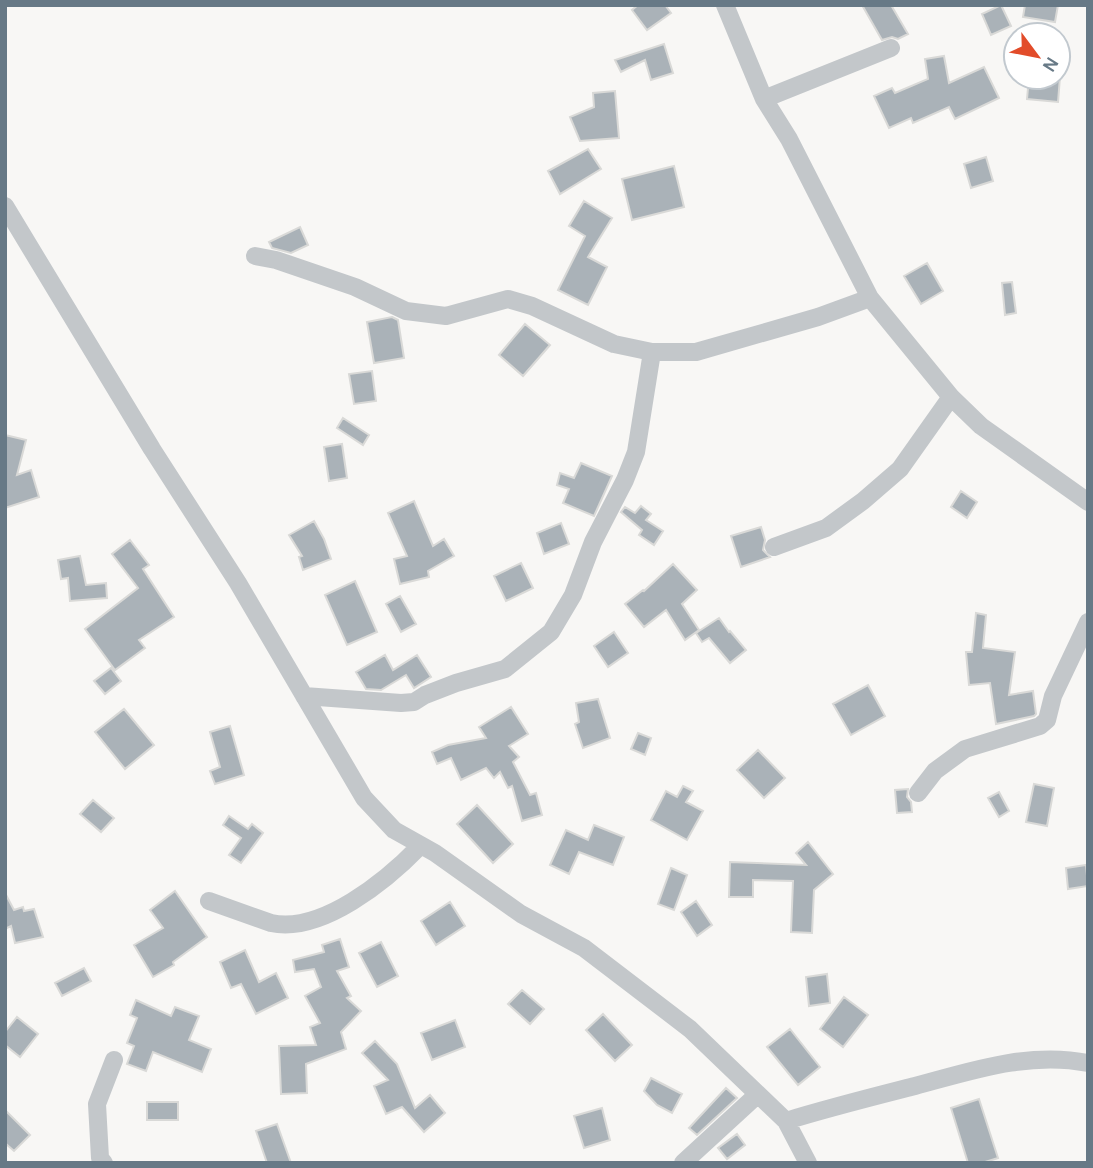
<svg xmlns="http://www.w3.org/2000/svg" width="1093" height="1168" viewBox="0 0 1093 1168" font-family="Karla,sans-serif">
	<style>
		.building { fill: #aab2b8; stroke: #d9d9d7; stroke-width: 2 }
		.lines { fill: none; stroke-linecap: round; stroke-linejoin: round }
		.minor { stroke: #c3c7ca; stroke-width: 18 }
	</style>
	<rect width="100%" height="100%" fill="#f8f7f5"/>
	<!-- building -->
	<path class="building" d="M638 5H665L671 13 647 30 632 10Z
		M862 5H891L908 34 898 39 892 37 882 40Z
		M1001 5 1011 26 991 35 982 14Z
		M1025 5H1058L1055 22 1023 17Z
		M664 44 673 73 651 80 645 60 621 72 615 60Z
		M944 56 949 83 984 67 999 98 955 119 949 107 913 123 911 118 889 128 874 96 892 88 895 93 928 79 925 59Z
		M1029 77H1060L1058 102 1027 99Z
		M615 91 619 138 580 141 570 117 594 107 593 93Z
		M588 149 601 169 560 194 548 171Z
		M986 157 993 181 971 188 964 164Z
		M674 166 684 207 632 220 622 179Z
		M584 201 612 218 588 257 607 267 588 305 558 290 585 236 569 226Z
		M300 227 308 245 291 253 272 248 269 242Z
		M927 263 943 291 921 304 904 276Z
		M1012 282 1016 313 1005 315 1002 283Z
		M392 317 398 320 404 358 374 363 367 322Z
		M525 324 550 345 523 376 499 355Z
		M372 371 376 401 354 404 349 374Z
		M343 418 369 435 363 445 337 428Z
		M5 435 26 440 17 475 31 470 39 497 5 508Z
		M342 444 347 478 329 481 324 447Z
		M581 463 612 476 594 516 563 503 569 489 557 485 560 473 574 478Z
		M961 491 977 502 967 518 951 507Z
		M414 501 433 546 444 539 454 556 428 571 429 577 400 584 394 559 407 556 388 513Z
		M641 506 651 514 646 520 663 531 654 545 639 535 642 530 621 512 625 507 635 513Z
		M314 521 324 539 331 559 303 570 299 557 302 556 289 535Z
		M561 523 569 544 544 554 537 533Z
		M761 527 765 540 763 550 770 557 741 567 731 536Z
		M130 540 149 565 143 569 174 617 139 640 145 648 115 670 85 629 138 588 112 554Z
		M80 556 86 585 106 583 107 598 70 601 68 578 61 579 58 560Z
		M521 563 533 588 506 601 494 576Z
		M673 564 697 590 682 604 699 630 685 640 666 610 644 627 625 604 643 590 644 591Z
		M355 581 377 632 347 645 325 595Z
		M400 596 416 624 401 632 386 604Z
		M976 613 986 615 983 648 1015 652 1009 695 1033 691 1036 714 1034 716 996 724 990 683 969 685 966 652H972Z
		M719 618 729 632 730 631 746 650 730 663 709 638 702 642 696 633Z
		M614 632 628 653 608 667 594 646Z
		M385 655 393 670 417 655 431 677 414 688 406 675 381 690 366 689 356 672Z
		M111 668 121 681 105 694 94 681Z
		M868 685 885 716 851 735 833 704Z
		M598 699 610 738 583 748 575 724 579 722 576 703Z
		M511 707 528 734 509 746 519 757 513 762 530 795 536 793 542 815 522 821 512 786 508 788 500 772 494 778 486 768 461 780 451 758 437 764 432 752 448 745 486 738 479 727Z
		M124 709 154 745 125 769 95 732Z
		M230 726 244 775 215 784 210 771 220 767 210 732Z
		M638 733 651 738 645 755 631 749Z
		M758 750 785 778 764 798 737 770Z
		M1034 784 1054 788 1047 826 1026 822Z
		M683 786 693 791 686 802 703 811 687 840 651 820 666 791 677 797Z
		M908 789 907 797 911 802 912 812 897 813 895 790Z
		M999 792 1009 811 999 817 988 798Z
		M93 800 114 818 101 832 80 814Z
		M477 805 513 844 493 863 457 824Z
		M229 816 248 829 252 824 263 833 241 863 229 855 241 838 223 825Z
		M594 825 624 837 613 865 579 852 569 874 550 865 566 830 588 840Z
		M808 842 833 874 814 890 812 933 791 932 793 881 753 880V897H729L730 862 806 865 796 853Z
		M1086 865 1088 886 1068 889 1066 868Z
		M671 868 687 875 674 910 658 904Z
		M175 891 207 937 173 962 174 965 153 977 134 945 163 928 150 910Z
		M5 893 14 910 23 907 24 911 34 909 43 937 15 943 11 926 5 929Z
		M696 901 712 925 697 936 681 912Z
		M450 902 465 926 436 945 421 921Z
		M340 939 349 967 337 971 351 996 347 998 361 1011 341 1032 346 1049 306 1064 307 1093 281 1094 279 1046 316 1045 310 1027 320 1023 305 996 321 987 314 969 295 972 293 960 324 952 322 945Z
		M381 942 398 976 377 987 359 953Z
		M245 950 259 982 276 973 288 998 256 1014 241 984 231 988 220 962Z
		M84 968 91 981 62 996 55 983Z
		M827 974 830 1003 809 1006 806 977Z
		M522 990 544 1009 530 1024 508 1004Z
		M844 997 868 1015 843 1047 820 1029Z
		M136 1000 171 1016 175 1007 199 1016 189 1040 211 1049 202 1072 153 1052 146 1071 127 1064 134 1046 127 1043 137 1018 130 1015Z
		M603 1014 632 1045 615 1061 586 1030Z
		M17 1017 38 1034 20 1057 5 1045V1032Z
		M455 1020 465 1047 432 1060 421 1033Z
		M790 1029 820 1067 798 1085 767 1047Z
		M375 1041 397 1064 415 1108 430 1095 445 1113 424 1132 402 1107 386 1114 374 1086 388 1080 362 1053Z
		M651 1078 682 1094 672 1113 657 1105 644 1091Z
		M726 1088 737 1098 697 1135 689 1128Z
		M979 1099 998 1158 982 1163H968L951 1108Z
		M147 1102H178V1120H147Z
		M602 1108 610 1140 584 1148 574 1116Z
		M5 1110 30 1135 14 1151 5 1143Z
		M277 1124 291 1163H267L256 1131Z
		M737 1134 745 1145 727 1159 718 1148Z"/>
	<g class="lines">
		<!-- minor -->
		<path class="minor" d="M725 5 764 99 789 139 870 298 951 397 981 426 1088 502
			M764 99 891 48
			M5 206 152 449 238 583 364 798 394 830 435 853 521 914 584 948 690 1029 786 1121C828 1108 872 1097 915 1086 971 1071 1029 1051 1088 1063
			M255 256 276 260 355 287 406 311 446 316 508 299 532 306 614 344 652 352H696L818 317 870 298
			M774 547 826 528 863 501 900 469 951 397
			M304 696 401 703 414 702 425 695 456 683 505 669 551 632 573 595 593 542 625 480 636 452 652 352
			M918 793 935 771 965 749 1040 726 1047 720 1053 696 1088 622
			M209 901 271 923C322 934 387 880 420 846
			M786 1121 808 1163
			M104 1163 100 1158 97 1104 114 1060
			M683 1163 757 1095"/>
	</g>
	<!-- border -->
	<rect width="1093" height="1168" fill="none" stroke="#677986" stroke-width="14"/>
	<!-- north arrow -->
	<g transform="translate(1037 56) rotate(122)"><circle r="33" fill="#ffffff" stroke="#c2c9cf" stroke-width="2"/>
	<path d="M0-5L12 26L0 18L-12 26Z" fill="#e24c2a"/>
	<text y="-10" font-size="19" font-weight="bold" text-anchor="middle" fill="#677986">N</text>
	</g>
</svg>
